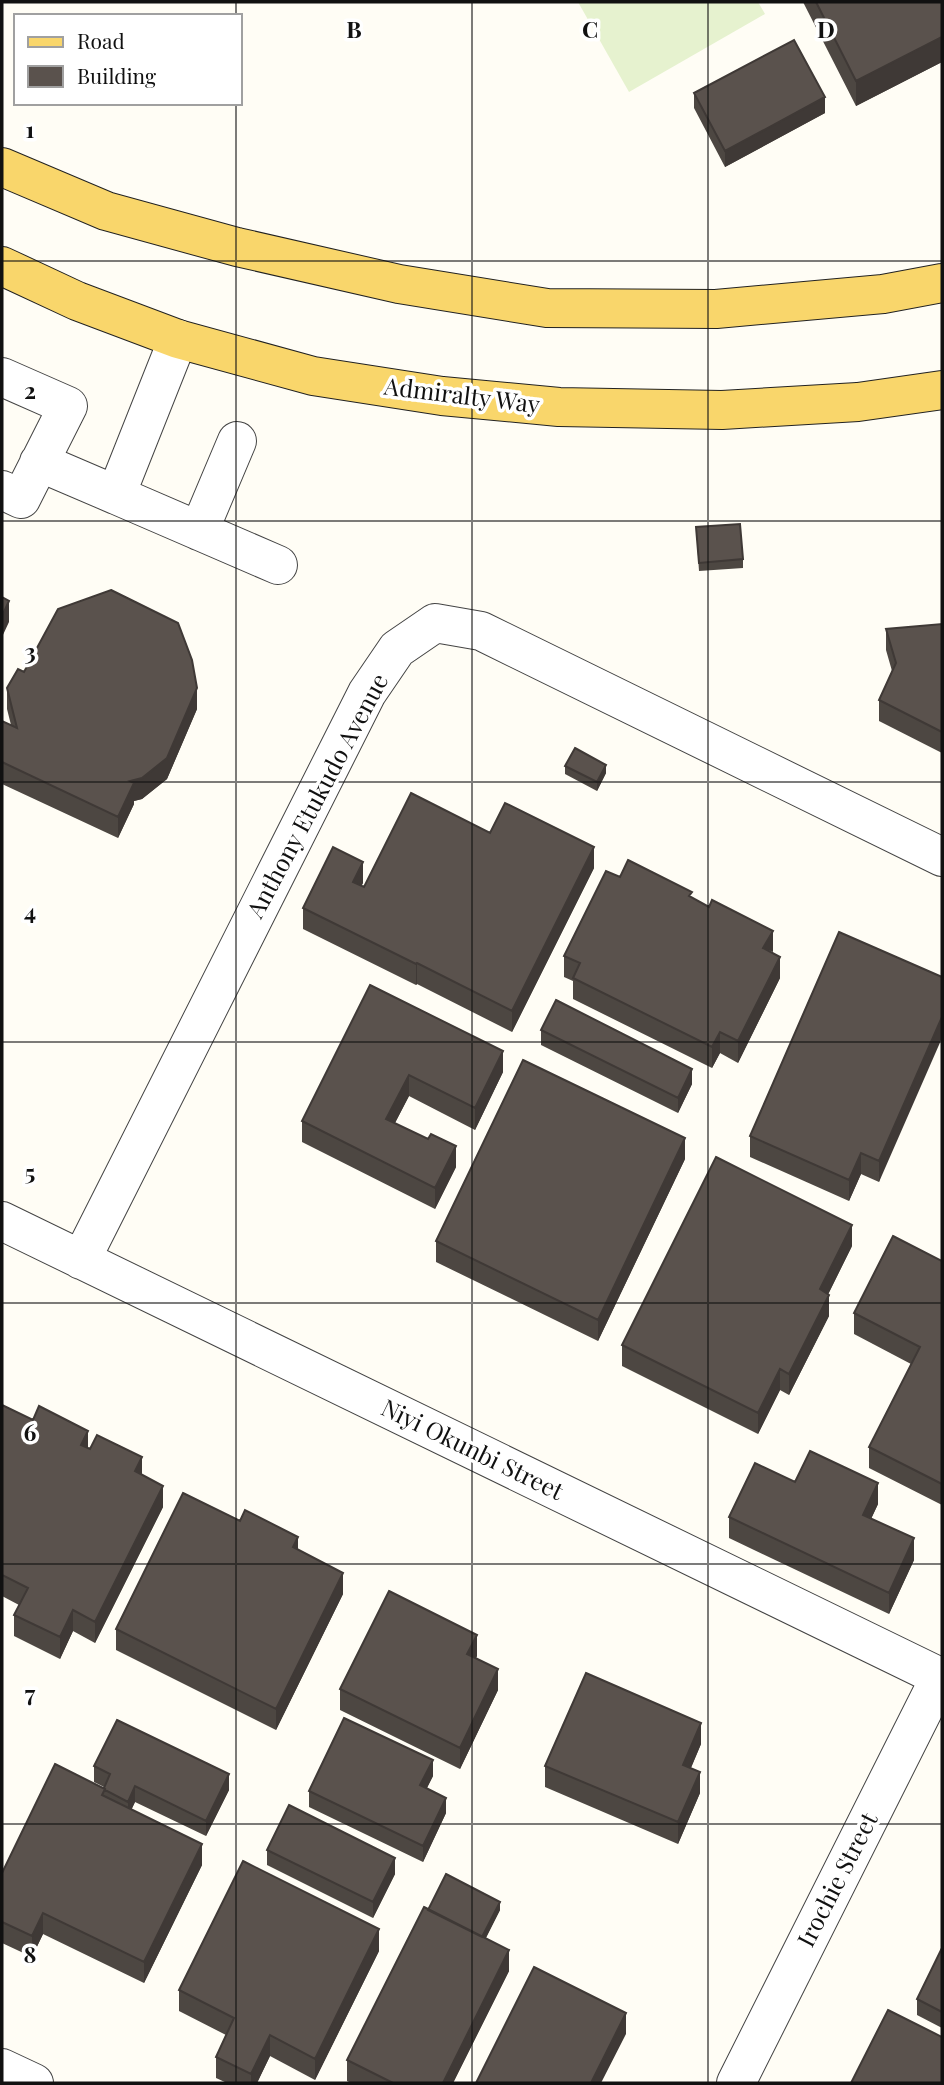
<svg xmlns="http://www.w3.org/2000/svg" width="944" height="2085" viewBox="0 0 944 2085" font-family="'Playfair Display',serif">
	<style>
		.pitch { fill: #e6f2cf }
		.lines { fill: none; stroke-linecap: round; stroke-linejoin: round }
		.minor-casing { stroke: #444; stroke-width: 40 }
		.major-casing { stroke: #222; stroke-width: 40 }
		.minor { stroke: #fff; stroke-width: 38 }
		.major { stroke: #f9d66b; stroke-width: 38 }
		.wall { fill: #4d4742 }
		.shaded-wall { fill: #3f3936 }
		.building { fill: #5a524d; stroke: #3f3936; stroke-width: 2 }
		.grid { fill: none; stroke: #111; stroke-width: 2; stroke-opacity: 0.55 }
		.labels { text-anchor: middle; stroke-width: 7; stroke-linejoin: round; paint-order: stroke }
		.street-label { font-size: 24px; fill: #111; stroke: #fff }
		.grid-label { font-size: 23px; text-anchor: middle; font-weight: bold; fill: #111; stroke: #fff; stroke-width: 7; stroke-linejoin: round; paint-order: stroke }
	</style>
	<rect width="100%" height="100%" fill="#fffdf5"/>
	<!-- pitch -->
	<path class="pitch" d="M578 2H758L765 14 629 92Z"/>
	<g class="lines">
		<!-- minor casing -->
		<g class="minor-casing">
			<path id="minor" d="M178 339 116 495 278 565
				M2 377 68 406 21 499 2 490
				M39 462 116 495
				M199 531 237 441
				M2 1221 942 1678
				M81 1260 367 693 397 649 435 623 481 631 942 857
				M2 2068 34 2083
				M736 2083 940 1677"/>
		</g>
		<!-- major casing -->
		<g class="major-casing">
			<path id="major" d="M2 167 106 211 237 247 399 284 547 308 716 309 883 294 942 283
				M2 266 77 301 178 339 313 376 442 396 559 407 722 410 858 402 942 390"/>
		</g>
		<!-- minor -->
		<use href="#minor" class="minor"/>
		<!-- major -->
		<use href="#major" class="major"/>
	</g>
	<!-- wall -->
	<path class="wall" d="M803 2H942V62L856 106Z
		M694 93 825 113 725 167 694 108Z
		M696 527 743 559V568L699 571Z
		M942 624V753L879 721V700L892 671 886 650V629Z
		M24 672 197 709 167 779 142 799 134 801V804L118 838 2 784V721L11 725 7 709V688Z
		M565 766 606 773 597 791 565 774Z
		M490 833 594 868 512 1032 417 984 416 985 303 929V908L363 883 361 886 364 887Z
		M620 877 692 898 772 952 780 978 738 1063 720 1053 712 1068 573 999V981L564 977V956Z
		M942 977 879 1182 861 1174 849 1201 750 1157V1136Z
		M370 985 503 1072 475 1130 409 1096 395 1123 456 1167 435 1209 302 1142V1121Z
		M541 1030 692 1084 678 1113 541 1045Z
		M685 1159 598 1341 436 1262V1241Z
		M852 1246 828 1294 829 1316 789 1395 780 1390 758 1434 622 1366V1345Z
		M942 1261V1505L869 1468V1447L911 1364 854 1334V1313Z
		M2 1405 142 1475 163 1507 95 1643 73 1631 60 1659 14 1636V1615L19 1605 2 1596Z
		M878 1504 871 1519 914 1560 889 1614 729 1538V1517Z
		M298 1550 343 1594 276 1730 116 1650V1629Z
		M477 1656 476 1658 498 1690 460 1769 340 1710V1689Z
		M701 1744 691 1768 700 1793 678 1844 545 1787V1766Z
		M94 1766 229 1790 206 1836 135 1802 131 1810 202 1865 144 1983 43 1934 32 1957 2 1943V1873L104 1788V1787L94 1782Z
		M433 1776 427 1788 446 1813 423 1862 309 1807V1791Z
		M267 1850 395 1874 373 1918 267 1865Z
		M428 1910H500L486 1938 509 1971 453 2083H351L347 2081V2060Z
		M942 1948V2028L917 2015V1999Z
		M379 1951 315 2080 270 2056 257 2083H227L216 2078V2057L226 2035 179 2011V1990Z"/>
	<!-- shaded-wall -->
	<path class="shaded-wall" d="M942 37V62L856 106V81Z
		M825 97V113L725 167V151Z
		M9 601V622L2 637V616Z
		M197 688V709L167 779 142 799 134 801V804L118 838V817L130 781Z
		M606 765V773L597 791V782Z
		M594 847V868L512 1032V1011Z
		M363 862V883L353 903V882Z
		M773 931V952L763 948Z
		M780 957V978L738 1063V1041Z
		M417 963V984L416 985V964Z
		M942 1017V1038L879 1182V1161Z
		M720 1032V1053L712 1068V1047Z
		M503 1051V1072L475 1130V1108Z
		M692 1069V1084L678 1113V1098Z
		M409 1075V1096L386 1140V1119Z
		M685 1138V1159L598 1341V1320Z
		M456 1146V1167L435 1209V1188Z
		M861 1153V1174L849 1201V1180Z
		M852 1225V1246L820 1311V1289Z
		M829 1295V1316L789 1395V1374Z
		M780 1369V1390L758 1434V1413Z
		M88 1431V1452L81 1445Z
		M142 1457V1478L135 1471Z
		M878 1483V1504L863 1536V1515Z
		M163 1486V1507L95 1643V1622Z
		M298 1537V1558L293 1547Z
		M914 1538V1560L889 1614V1593Z
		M343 1573V1594L276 1730V1709Z
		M73 1610V1631L60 1659V1637Z
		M477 1635V1656L467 1675V1654Z
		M498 1669V1690L460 1769V1748Z
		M701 1723V1744L683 1786V1765Z
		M433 1760V1776L420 1801V1785Z
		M700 1772V1793L678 1844V1822Z
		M229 1774V1790L206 1836V1821Z
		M135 1786V1802L128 1817V1802Z
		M446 1798V1813L423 1862V1846Z
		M202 1844V1865L144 1983V1962Z
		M395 1858V1874L373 1918V1902Z
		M500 1902V1910L480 1949V1941Z
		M43 1913V1934L32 1957V1936Z
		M379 1929V1951L315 2080V2059Z
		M509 1950V1971L453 2083H443Z
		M626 2013V2034L601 2083H591Z
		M270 2035V2056L257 2083H251V2074Z"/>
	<!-- building -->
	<path class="building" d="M816 2H942V37L856 81Z
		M794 40 825 97 725 151 694 93Z
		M740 524 743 559 699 563 696 527Z
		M111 590 178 623 192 660 197 688 167 758 142 778 130 781 134 783 118 817 2 762V721L17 728 7 688 18 669 24 672 58 609Z
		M2 597 9 601 2 616Z
		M942 624V732L879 700 896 663 886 629Z
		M575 748 606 765 597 782 565 766Z
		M411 793 490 833 505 803 594 847 512 1011 417 963 416 964 303 908 333 847 363 862 353 882 364 887Z
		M628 860 692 892 689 896 709 907 712 900 773 931 763 948 780 957 738 1041 720 1032 712 1047 573 978 580 963 564 956 606 871 620 877Z
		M839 932 942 977V1017L879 1161 861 1153 849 1180 750 1136Z
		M370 985 503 1051 475 1108 409 1075 386 1119 428 1139 431 1134 456 1146 435 1188 302 1121Z
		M556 1000 692 1069 678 1098 541 1030Z
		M523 1060 685 1138 598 1320 436 1241Z
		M716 1157 852 1225 820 1289 829 1295 789 1374 780 1369 758 1413 622 1345Z
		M893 1236 942 1261V1484L869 1447 920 1347 854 1313Z
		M2 1405 33 1420 39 1406 88 1431 81 1445 90 1449 97 1435 142 1457 135 1471 163 1486 95 1622 73 1610 60 1637 14 1615 28 1588 2 1575Z
		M810 1451 878 1483 863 1515 914 1538 889 1593 729 1517 755 1463 795 1482Z
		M183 1493 240 1521 245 1510 298 1537 293 1547 343 1573 276 1709 116 1629Z
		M389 1591 477 1635 467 1654 498 1669 460 1748 340 1689Z
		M586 1673 701 1723 683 1765 700 1772 678 1822 545 1766Z
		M344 1718 433 1760 420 1785 446 1798 423 1846 309 1791Z
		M117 1720 229 1774 206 1821 135 1786 128 1802 105 1790V1789L104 1788 110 1774 94 1766Z
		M55 1764 105 1789 102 1795 202 1844 144 1962 43 1913 32 1936 2 1922V1873Z
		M289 1805 395 1858 373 1902 267 1850Z
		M243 1861 379 1929 315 2059 270 2035 251 2074 216 2057 234 2018 179 1990Z
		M446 1874 500 1902 482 1937 428 1910Z
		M424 1907 509 1950 443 2083H393L347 2060Z
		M942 1948V2012L917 1999Z
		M534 1967 626 2013 591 2083H476Z
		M888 2010 942 2037V2083H851Z"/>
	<!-- grid -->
	<path class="grid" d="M236 2V16M472 2V2083M708 2V2083M236 103V2083M2 261H942M2 521H942M2 782H942M2 1042H942M2 1303H942M2 1564H942M2 1824H942"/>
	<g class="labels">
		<!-- street labels -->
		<g class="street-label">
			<text transform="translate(462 396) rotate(7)" y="8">Admiralty Way</text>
			<text transform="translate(318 796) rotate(-62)" y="8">Anthony Etukudo Avenue</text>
			<text transform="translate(472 1450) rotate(26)" y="8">Niyi Okunbi Street</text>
			<text transform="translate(838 1880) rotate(-63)" y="8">Irochie Street</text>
		</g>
	</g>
	<g class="grid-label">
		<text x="354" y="38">B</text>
		<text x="590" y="38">C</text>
		<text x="826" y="38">D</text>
		<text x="30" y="138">1</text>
		<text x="30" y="399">2</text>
		<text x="30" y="660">3</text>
		<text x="30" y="920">4</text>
		<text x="30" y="1181">5</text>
		<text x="30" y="1441">6</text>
		<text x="30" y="1702">7</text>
		<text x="30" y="1963">8</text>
	</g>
	<!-- border -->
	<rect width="944" height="2085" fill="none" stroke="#111111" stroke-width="7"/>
	<!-- legend -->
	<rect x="14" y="14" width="228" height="91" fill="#ffffff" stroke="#a0a0a0" stroke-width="2"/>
	<rect x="28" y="37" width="35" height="10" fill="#f9d66b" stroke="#a0a0a0" stroke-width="2"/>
	<text x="77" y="49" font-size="21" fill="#111111">Road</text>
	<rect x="28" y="66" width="35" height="21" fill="#5a524d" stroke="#a0a0a0" stroke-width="2"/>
	<text x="77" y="84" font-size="21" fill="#111111">Building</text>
</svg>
